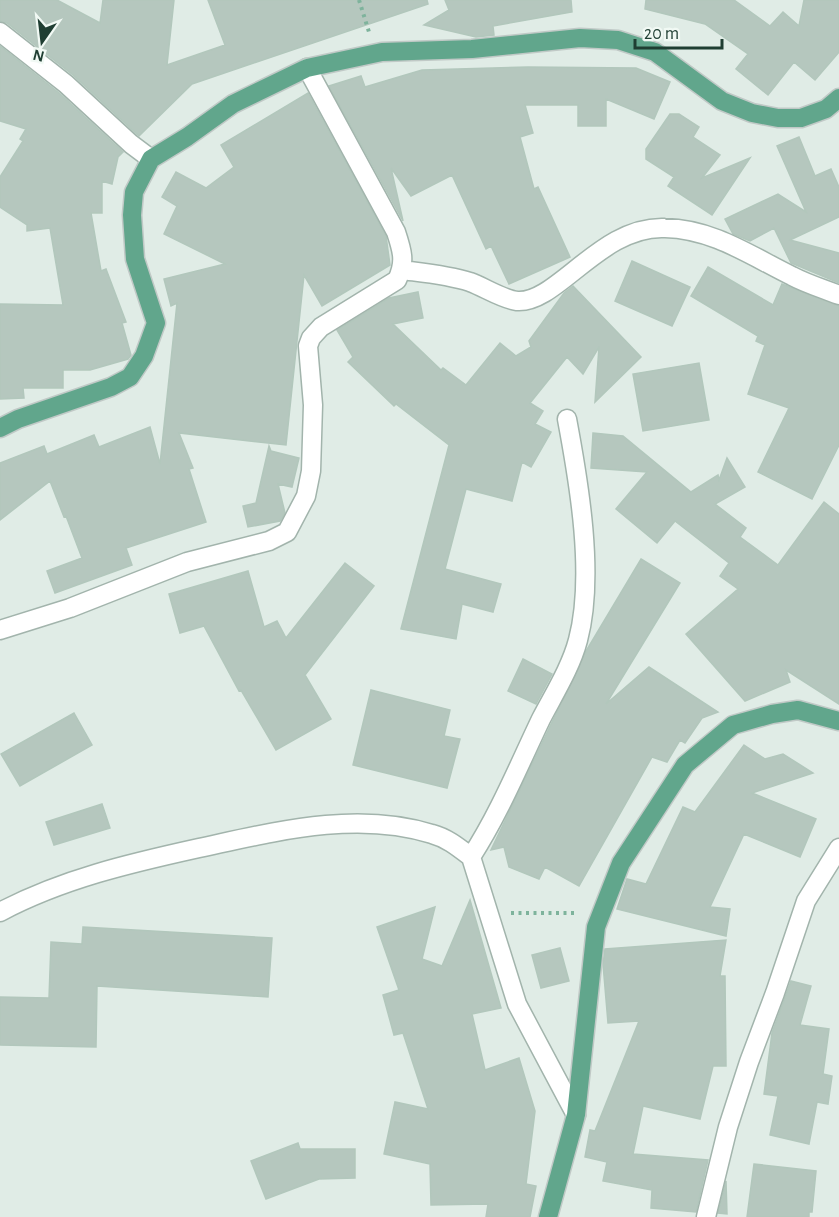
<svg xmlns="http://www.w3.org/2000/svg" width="839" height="1217" viewBox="0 0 839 1217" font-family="'Alegreya Sans',sans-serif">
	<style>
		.building { fill: #b5c7be; stroke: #b2c7bc; stroke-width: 1.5 }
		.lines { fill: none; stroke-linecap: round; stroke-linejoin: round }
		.minor-casing { stroke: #a2b4ac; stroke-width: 21 }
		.primary-casing { stroke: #c0c9c6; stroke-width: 21 }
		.path { stroke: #7eb39c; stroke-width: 4; stroke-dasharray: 3 4.5; stroke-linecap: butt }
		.minor { stroke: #fff; stroke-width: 18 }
		.primary { stroke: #61a68c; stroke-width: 18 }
	</style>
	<rect width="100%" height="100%" fill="#e0ece6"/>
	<!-- building -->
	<path class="building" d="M0 0H57L100 23 103 0H174L167 65 225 45 208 0H427L428 4 192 84 139 136 73 75 7 23 0 21Z
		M445 0H571L572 12 493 26 494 35 476 37 424 25 449 10Z
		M646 0H734L770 26 783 12 799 26 804 0H839V52L815 80 794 62 768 95 736 69 748 54 705 24 645 9Z
		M0 46 59 93 123 152 118 157 112 184 102 181V213H91L101 271 106 269 126 322 122 323 131 355 128 359 90 370H63V388H23L24 398 0 399V304L63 305 50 228 27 231V225L0 207V177L23 141 20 139 26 129 0 121Z
		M528 67 636 68 670 82 654 119 606 99V126H578V105H525L533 133 520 137 534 189 538 187 570 257 509 284 491 246 486 249 452 175 411 196 391 168 403 221 329 86 361 76 365 87 422 70Z
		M308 93 386 236 390 265 322 306 304 275 286 445 179 433 193 468 189 469 206 522 126 548 132 565 55 593 47 571 82 558 66 516 64 517 50 481 0 520V463L44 446 47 454 94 435 99 447 150 427 160 464 177 303 171 306 164 279 225 264 164 234 177 206 162 197 176 172 206 188 234 167 221 145Z
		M670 114H679L699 127 693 137 720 155 702 178 750 158 712 215 668 186 674 177 646 159V149Z
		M799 137 815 176 831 169 839 187V217L790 240 839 253V283L791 263 774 228 750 241 733 234 725 219 778 194 806 212 777 146Z
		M632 261 690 287 672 326 615 301Z
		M708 267 773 305 782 284 839 306V445L812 499 758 472 789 408 748 394 765 345 756 341 758 336 691 296Z
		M573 286 641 357 595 402 599 347 583 374 567 357 530 403 543 411 535 424 551 432 531 467 522 462 512 501 466 489 445 569 501 584 493 612 462 604 456 639 401 629 449 445 396 404 394 406 348 362 353 357 337 330 389 298 418 292 423 318 393 324 441 370 443 368 466 385 500 343 516 356 531 347 529 341 564 293Z
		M699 363 709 420 643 431 633 374Z
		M593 433 623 436 691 492 718 475 719 480 727 458 745 487 715 504 746 528 740 537 778 565 824 502 839 514V704L786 670 790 682 745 701 686 634 738 589 720 576 729 563 675 521 657 543 616 509 647 472 591 468Z
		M269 446 271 451 299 458 292 487 278 484 285 513 280 521 248 527 243 506 256 503Z
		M641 559 680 583 606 704 649 667 718 712 702 718 685 743 680 740 667 762 652 757 579 886 545 867 539 879 509 867 504 847 491 850 586 651Z
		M345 563 374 586 305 675 331 719 276 750 241 690 239 691 204 626 180 633 169 594 248 571 264 627 277 621 286 638Z
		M523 659 552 674 536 704 508 691Z
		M371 690 450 710 444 736 460 739 447 788 353 765Z
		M74 713 92 745 20 786 1 754Z
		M744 745 765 759 783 754 813 773 752 793 816 819 800 857 744 834 710 907 730 909 726 936 617 909 627 879 646 884 683 807 695 812Z
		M102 804 110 828 54 845 46 822Z
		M470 900 501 1008 472 1014 485 1070 519 1058 535 1111 526 1184 536 1186 530 1217H486L488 1204 431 1205 430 1164 384 1154 395 1102 428 1109 403 1033 394 1035 383 995 399 990 377 927 435 907 422 959 442 966Z
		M83 927 272 938 268 997 97 986 96 1047 0 1045V997L49 998 51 942 82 944Z
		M726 940 720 976H725L726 1066H713L700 1119 643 1106 633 1154 708 1160 696 1212 651 1208 652 1190 603 1181 607 1162 585 1157 590 1130 595 1131 639 1021 608 1023 603 964 605 949Z
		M560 948 569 981 541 988 532 955Z
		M791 981 811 986 800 1025 829 1029 823 1074 832 1076 828 1104 817 1102 809 1144 770 1135 778 1096 764 1094 772 1033Z
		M298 1143 300 1149H355V1178L319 1179 266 1199 251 1161Z
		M754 1164 816 1171 812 1212H809V1217H747Z
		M726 1181 727 1214 718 1213Z"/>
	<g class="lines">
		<!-- minor casing -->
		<g class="minor-casing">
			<path id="minor" d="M0 32 66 84 131 144 151 159
				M402 270C425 273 448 275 470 282 484 287 502 299 517 301 557 304 601 225 665 228 713 229 751 256 792 276 807 284 824 289 839 295
				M0 630 70 608 187 562 269 541 287 532 306 496 311 471 313 405 308 346 311 338 321 327 397 280C406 262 402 250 396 232L307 68
				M471 857C499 814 519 765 541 719 554 694 571 667 578 640 595 576 579 483 567 419
				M0 912C62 879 131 863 199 848 274 832 356 810 432 834 447 838 458 847 471 857L517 1004 576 1115
				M706 1217 728 1127 749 1062 775 993 806 901 839 848"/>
		</g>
		<!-- primary casing -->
		<g class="primary-casing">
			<path id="primary" d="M0 428 18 419 111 387 130 377 144 356 156 323 135 259 132 215 134 192 151 159 187 137 233 104 307 68 382 52 472 49 580 38 618 40 655 52 722 101 752 113 778 118H801L826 109 839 98
				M548 1217 576 1115 596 927 621 863 685 765 733 725 772 714 798 710 839 721"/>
		</g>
		<!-- path -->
		<path class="path" d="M359 0 369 32
			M511 913H576"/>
		<!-- minor -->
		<use href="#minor" class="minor"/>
		<!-- primary -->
		<use href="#primary" class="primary"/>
	</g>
	<!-- north arrow -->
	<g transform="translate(42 42) rotate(194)" stroke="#f1f9f4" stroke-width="4.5" paint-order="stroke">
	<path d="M0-4.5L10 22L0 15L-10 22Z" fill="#1f3e32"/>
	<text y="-9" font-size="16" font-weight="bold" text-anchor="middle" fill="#1f3e32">N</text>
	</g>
	<!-- scale -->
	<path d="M635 39v9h87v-9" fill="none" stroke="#1f3e32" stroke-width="3"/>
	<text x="644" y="39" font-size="18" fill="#1f3e32" stroke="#f1f9f4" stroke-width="4.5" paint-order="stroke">20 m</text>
</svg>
